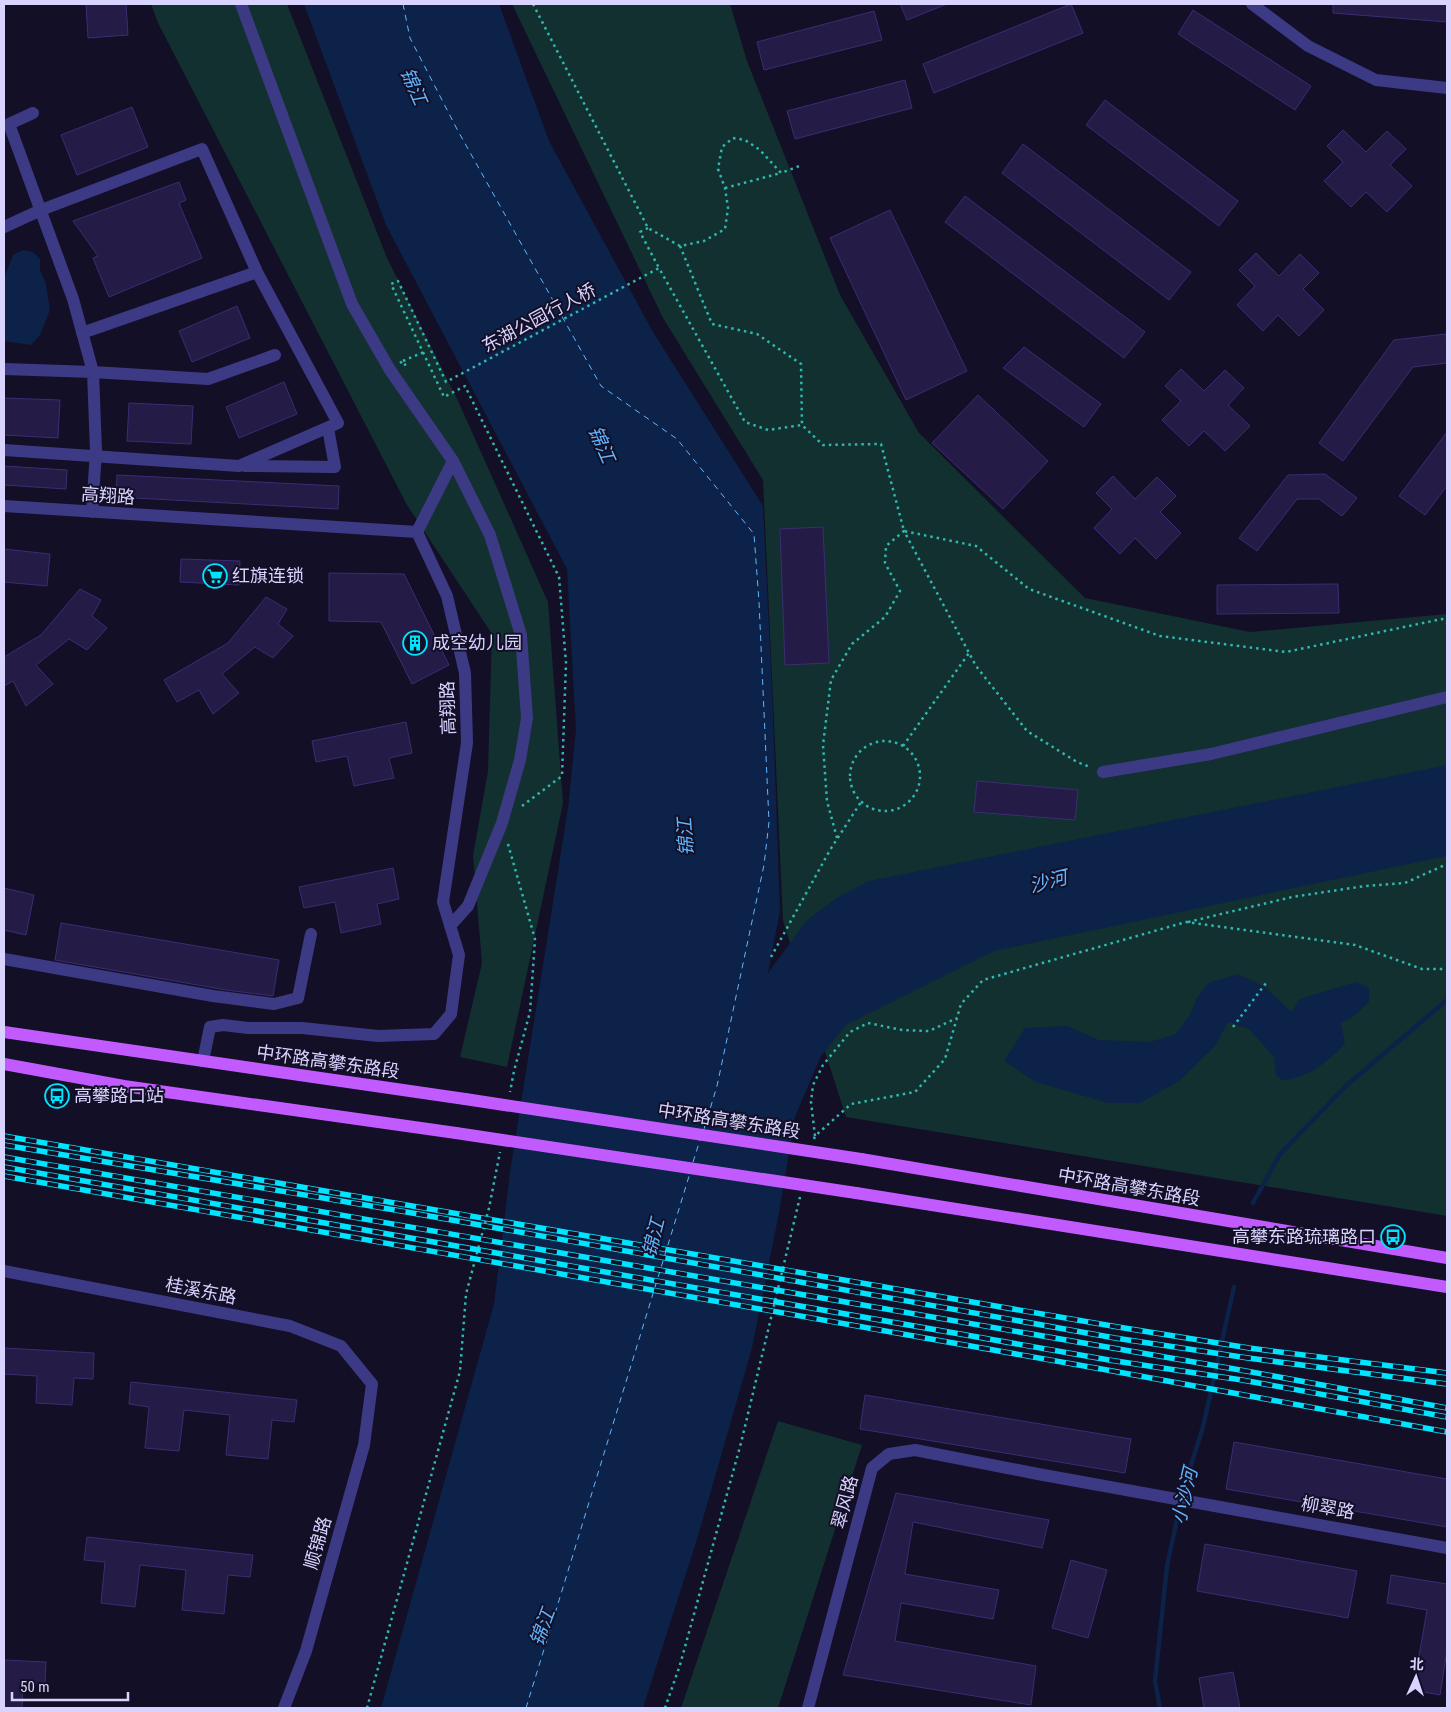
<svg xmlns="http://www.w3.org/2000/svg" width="1451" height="1712" viewBox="0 0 1451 1712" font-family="'Roboto Condensed','Noto Sans SC',sans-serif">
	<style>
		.green { fill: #12302f }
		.water { fill: #0c2248 }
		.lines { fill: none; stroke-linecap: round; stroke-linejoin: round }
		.stream { stroke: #0c2248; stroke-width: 4.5 }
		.ferry { stroke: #62b6ff; stroke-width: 1; stroke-dasharray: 6 5; stroke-linecap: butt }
		.building { fill: #241b47; stroke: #3b2d73 }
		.path { stroke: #2fb8b0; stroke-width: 2.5; stroke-dasharray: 2.5 4; stroke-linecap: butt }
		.minor { stroke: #3d3a85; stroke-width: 12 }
		.primary { stroke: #c25bff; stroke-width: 12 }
		.rail-casing { stroke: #00e5ff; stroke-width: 5.5 }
		.rail { stroke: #130f26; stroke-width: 4; stroke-dasharray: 11; stroke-linecap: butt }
		.primary-bridge { stroke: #c25bff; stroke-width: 12 }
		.labels { text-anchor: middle; stroke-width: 4; stroke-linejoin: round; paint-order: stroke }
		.street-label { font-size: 18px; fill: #d9d4ff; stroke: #130f26 }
		.poi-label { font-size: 18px; fill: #d9d4ff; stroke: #130f26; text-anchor: start }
		.water-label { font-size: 19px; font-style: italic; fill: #62b6ff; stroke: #130f26 }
	</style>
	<rect width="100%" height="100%" fill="#130f26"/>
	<!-- green -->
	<path class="green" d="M151 4H287L387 258 459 403 548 602 563 803 507 1067 460 1057 482 963 473 856 488 771 492 634 407 505 158 23Z
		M512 4H730L747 61 840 295 919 433 1085 598 1250 632 1447 614V1216L846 1117 783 921 763 480 663 318Z
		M778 1421 862 1445 778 1708H681Z"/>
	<!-- water -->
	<path class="water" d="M304 4H499L549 141 653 332 763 506 772 690 780 911 768 973 807 920 837 898 869 881 1447 765V856L994 951 846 1025 821 1056 795 1117 779 1213 752 1348 698 1536 643 1708H381L494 1304 510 1172 568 808 576 730 567 569 386 225Z
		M23 250 33 252 40 259V270L46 284 50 310 40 335 31 345 4 341V278L13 255Z
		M1238 974 1265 987 1291 1012 1300 999 1356 982 1369 988V1002L1354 1016 1341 1023 1345 1044C1327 1062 1308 1079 1282 1080L1276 1075 1274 1057 1249 1029 1228 1022 1215 1046 1179 1081 1140 1103H1108L1036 1082 1004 1061 1025 1028 1067 1026 1099 1040 1150 1042 1176 1034 1189 1016 1197 998 1208 983Z"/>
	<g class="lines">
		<!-- stream -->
		<path class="stream" d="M1253 1203 1280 1154 1347 1085 1447 1000
			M1160 1708 1155 1681 1167 1566 1184 1487 1203 1427 1234 1287"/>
		<!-- ferry -->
		<path class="ferry" d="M403 4 410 38 458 131 601 386 677 439 754 534 759 602 769 822 764 865 717 1086 704 1129
			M693 1162 700 1140
			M526 1708 690 1173"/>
	</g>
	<!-- building -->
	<path class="building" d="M86 4H126L128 35 88 38Z
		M900 4H947L907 20Z
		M1071 4 1083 33 934 93 923 64Z
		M1333 4H1447V22L1333 13Z
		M1193 10 1311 86 1295 110 1178 34Z
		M874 11 882 40 764 70 757 42Z
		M905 80 912 108 795 139 787 111Z
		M1105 100 1238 201 1219 226 1086 125Z
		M132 107 148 147 77 175 61 135Z
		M1343 130 1366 152 1387 131 1406 149 1390 165 1412 186 1387 212 1366 192 1351 207 1324 181 1343 162 1327 146Z
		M1023 144 1191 272 1169 300 1002 173Z
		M179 182 186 200 179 203 202 258 109 297 93 258 98 256 73 221Z
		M965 196 1145 332 1124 358 945 222Z
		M890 210 967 371 906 400 830 238Z
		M1256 253 1279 276 1300 254 1319 273 1303 289 1324 310 1299 336 1278 315 1263 331 1237 305 1255 286 1239 270Z
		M237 306 250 338 192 362 179 331Z
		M1446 334 1447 363 1413 367 1343 461 1319 443 1394 340Z
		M1024 347 1101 404 1084 427 1003 368Z
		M1181 369 1204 391 1225 370 1244 388 1228 405 1250 426 1225 451 1204 431 1189 446 1162 420 1181 401 1165 386Z
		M284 382 297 414 239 438 226 407Z
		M978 395 1048 461 1003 509 932 443Z
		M4 398 60 400 58 438 4 435Z
		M129 403 193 406 191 444 127 441Z
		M1447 432V486L1425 515 1399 496Z
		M4 466 67 470 66 489 4 485Z
		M1325 474 1357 498 1342 516 1319 499H1297L1257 551 1239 538 1288 475Z
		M117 475 339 486 338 509 116 497Z
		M1113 476 1135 499 1157 477 1176 496 1160 512 1181 533 1156 559 1135 538 1120 554 1094 528 1112 509 1096 493Z
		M823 527 829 663 785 665 780 529Z
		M4 549 50 554 47 586 4 582Z
		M181 559 240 561 239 585 180 582Z
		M329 573 404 574 449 665 412 684 381 622 329 621Z
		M1338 584 1339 613 1217 614V585Z
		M80 589 101 600 92 616 107 628 87 650 69 639 36 665 53 684 26 706 13 681 4 686V657L41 635Z
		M266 597 287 609 278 624 293 636 273 658 255 647 222 674 239 693 213 714 199 690 177 702 164 680 228 643Z
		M406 722 412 753 389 758 394 778 354 786 347 756 316 762 312 741Z
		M977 781 1078 790 1075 820 974 812Z
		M393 868 399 899 377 904 381 924 341 933 335 902 304 908 299 887Z
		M4 888 34 895 26 935 4 930Z
		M61 923 279 960 273 996 226 990 55 960Z
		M4 1348 94 1353 93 1379 74 1378 72 1405 36 1403 37 1376 4 1374Z
		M131 1382 297 1400 294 1422 272 1420 268 1459 226 1455 230 1415 184 1410 179 1451 145 1448 149 1407 129 1404Z
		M865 1395 1131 1439 1125 1473 860 1429Z
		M1234 1442 1447 1479V1527L1226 1489Z
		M896 1493 1049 1520 1042 1548 913 1522 905 1574 999 1590 993 1619 901 1603 895 1641 1036 1666 1031 1705 843 1675Z
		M87 1537 253 1555 250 1577 228 1575 224 1614 182 1610 186 1570 140 1565 135 1607 101 1603 105 1562 84 1560Z
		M1205 1544 1357 1571 1348 1618 1197 1591Z
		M1071 1560 1107 1570 1088 1638 1052 1628Z
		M1391 1575 1447 1584V1650L1440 1695 1413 1690 1427 1610 1387 1603Z
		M4 1660 46 1662 45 1684 23 1683 22 1708H4Z
		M1233 1672 1240 1708H1204L1199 1678Z"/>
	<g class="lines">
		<!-- path -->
		<path class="path" d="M533 4 648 228 680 246 704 241 725 229 728 208 725 188 718 169 722 147 733 138 745 140 760 150 781 173 802 165
			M725 188 781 173
			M648 228 640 232 659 268
			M680 246 712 324 757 334 801 364 802 425 823 445 881 444 904 531 976 546 1029 589 1160 636 1286 652 1442 619 1447 623
			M403 361 424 352
			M400 363 403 361 407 368
			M850 776a35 35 0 1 1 70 0a35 35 0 1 1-70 0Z
			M903 746 969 653
			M522 806 562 776 566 663 559 577 465 386 444 397 391 284 398 281 446 382 659 268 745 422 768 430 802 425
			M837 838 827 801 823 745 831 680 852 644 885 617 900 591 885 563 886 546 904 531 976 666 1027 731 1077 762 1090 767
			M508 844 535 939 530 1012 514 1071 510 1092
			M1188 922 1292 897 1365 886 1405 883 1447 864
			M771 957 830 850 861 802
			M1233 1027 1266 983
			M815 1136 811 1102 813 1085 823 1065 850 1032 868 1023 902 1030 929 1031 957 1018
			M814 1139 815 1136 851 1104 915 1092 945 1059 961 1004 983 980 1186 922 1355 945 1422 969H1447
			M367 1708 460 1371 466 1294 489 1208 500 1152
			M665 1708 680 1665 741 1443 800 1197"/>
		<!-- minor -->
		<path class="minor" d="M241 4 352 304 390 370 453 461 490 535 521 635 527 718 520 760 502 823 468 906 450 926
			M1252 4 1308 46 1376 80 1447 88
			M33 113 9 124 73 299 93 372 96 451 92 512
			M4 227 41 210 202 149 257 272 338 423 239 466 4 450
			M82 333 257 272
			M4 369 93 372 208 379 275 355
			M245 466 335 467 328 428
			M4 506 417 532 447 596 465 673 467 743 443 902 459 955 451 1014 434 1034 378 1036 302 1028H248L223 1025 210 1027 203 1061
			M417 532 453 461
			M1103 772 1211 754 1447 697
			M4 959 213 996 274 1004 298 998 311 934
			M4 1271 290 1326 341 1346 372 1384 364 1445 306 1651 284 1708
			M808 1708 872 1468 889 1454 915 1450 1038 1474 1447 1548"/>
		<!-- primary -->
		<path class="primary" d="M4 1032 465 1099
			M4 1064 124 1086 456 1133
			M861 1159 1447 1258
			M856 1193 1447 1287"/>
		<!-- rail casing -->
		<g class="rail-casing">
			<path id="rail" d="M4 1136 1118 1327 1249 1348 1447 1373
				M4 1145 401 1211 1115 1338 1248 1358 1447 1384
				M4 1157 1246 1371 1447 1408
				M4 1167 1109 1360 1242 1380 1447 1417
				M4 1176 1107 1370 1447 1432"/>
		</g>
		<!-- rail -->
		<use href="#rail" class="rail"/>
		<!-- primary-bridge -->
		<path class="primary-bridge" d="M465 1099 861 1159
			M456 1133 856 1193"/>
	</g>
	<!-- icons -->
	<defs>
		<g id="supermarket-ring" transform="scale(1.25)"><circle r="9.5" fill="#130f26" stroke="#00e5ff" stroke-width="1.5"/><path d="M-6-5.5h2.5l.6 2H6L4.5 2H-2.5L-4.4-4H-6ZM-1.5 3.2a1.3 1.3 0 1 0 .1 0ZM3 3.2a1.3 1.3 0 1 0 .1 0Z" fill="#00e5ff"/></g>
		<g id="building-ring" transform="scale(1.25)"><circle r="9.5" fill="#130f26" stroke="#00e5ff" stroke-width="1.5"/><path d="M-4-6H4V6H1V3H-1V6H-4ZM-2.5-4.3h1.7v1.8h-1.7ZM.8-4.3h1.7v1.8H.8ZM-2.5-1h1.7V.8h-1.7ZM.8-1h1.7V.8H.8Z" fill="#00e5ff"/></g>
		<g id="bus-ring" transform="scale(1.25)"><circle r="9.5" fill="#130f26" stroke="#00e5ff" stroke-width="1.5"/><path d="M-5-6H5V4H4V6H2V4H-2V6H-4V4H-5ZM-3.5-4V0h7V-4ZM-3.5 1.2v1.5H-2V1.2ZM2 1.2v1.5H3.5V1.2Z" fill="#00e5ff"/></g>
	</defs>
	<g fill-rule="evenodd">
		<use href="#supermarket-ring" x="215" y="576"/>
		<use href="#building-ring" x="415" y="643"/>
		<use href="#bus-ring" x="57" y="1096"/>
		<use href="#bus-ring" x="1393" y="1237"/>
	</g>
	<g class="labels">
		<!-- street labels -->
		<g class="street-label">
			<text transform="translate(539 318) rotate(-28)" y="6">东湖公园行人桥</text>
			<text transform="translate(108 496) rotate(4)" y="6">高翔路</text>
			<text transform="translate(448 708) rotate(-92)" y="6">高翔路</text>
			<text transform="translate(328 1062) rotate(8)" y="6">中环路高攀东路段</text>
			<text transform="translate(729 1121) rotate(9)" y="6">中环路高攀东路段</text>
			<text transform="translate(1129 1187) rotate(10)" y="6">中环路高攀东路段</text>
			<text transform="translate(201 1291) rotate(11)" y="6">桂溪东路</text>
			<text transform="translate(845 1502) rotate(-75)" y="6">翠风路</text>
			<text transform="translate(1328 1508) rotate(10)" y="6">柳翠路</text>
			<text transform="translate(318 1543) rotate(-74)" y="6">顺锦路</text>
		</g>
		<!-- poi labels -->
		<g class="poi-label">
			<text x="232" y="582">红旗连锁</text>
			<text x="432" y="649">成空幼儿园</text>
			<text x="74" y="1102">高攀路口站</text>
			<text x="1376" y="1243" text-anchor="end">高攀东路琉璃路口</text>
		</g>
		<!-- water labels -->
		<g class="water-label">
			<text transform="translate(414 86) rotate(66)" y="7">锦江</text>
			<text transform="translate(602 444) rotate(66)" y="7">锦江</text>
			<text transform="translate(685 837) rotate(-94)" y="7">锦江</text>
			<text transform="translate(1048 881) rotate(-14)" y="7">沙河</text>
			<text transform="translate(653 1237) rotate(-76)" y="7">锦江</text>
			<text transform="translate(1184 1496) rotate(-77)" y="7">小沙河</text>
			<text transform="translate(542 1627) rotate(-70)" y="7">锦江</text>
		</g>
	</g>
	<!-- border -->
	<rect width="1451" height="1712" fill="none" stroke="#d9d4ff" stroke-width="10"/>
	<!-- north arrow -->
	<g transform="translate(1416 1677) rotate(3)" stroke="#130f26" stroke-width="4" paint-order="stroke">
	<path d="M0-4L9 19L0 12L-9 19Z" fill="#d9d4ff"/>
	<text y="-8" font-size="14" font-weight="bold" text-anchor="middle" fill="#d9d4ff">北</text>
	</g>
	<!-- scale -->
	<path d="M12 1692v8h116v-8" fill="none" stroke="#d9d4ff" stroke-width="2.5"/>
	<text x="20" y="1692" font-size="15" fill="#d9d4ff" stroke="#130f26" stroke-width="4" paint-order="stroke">50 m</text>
</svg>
